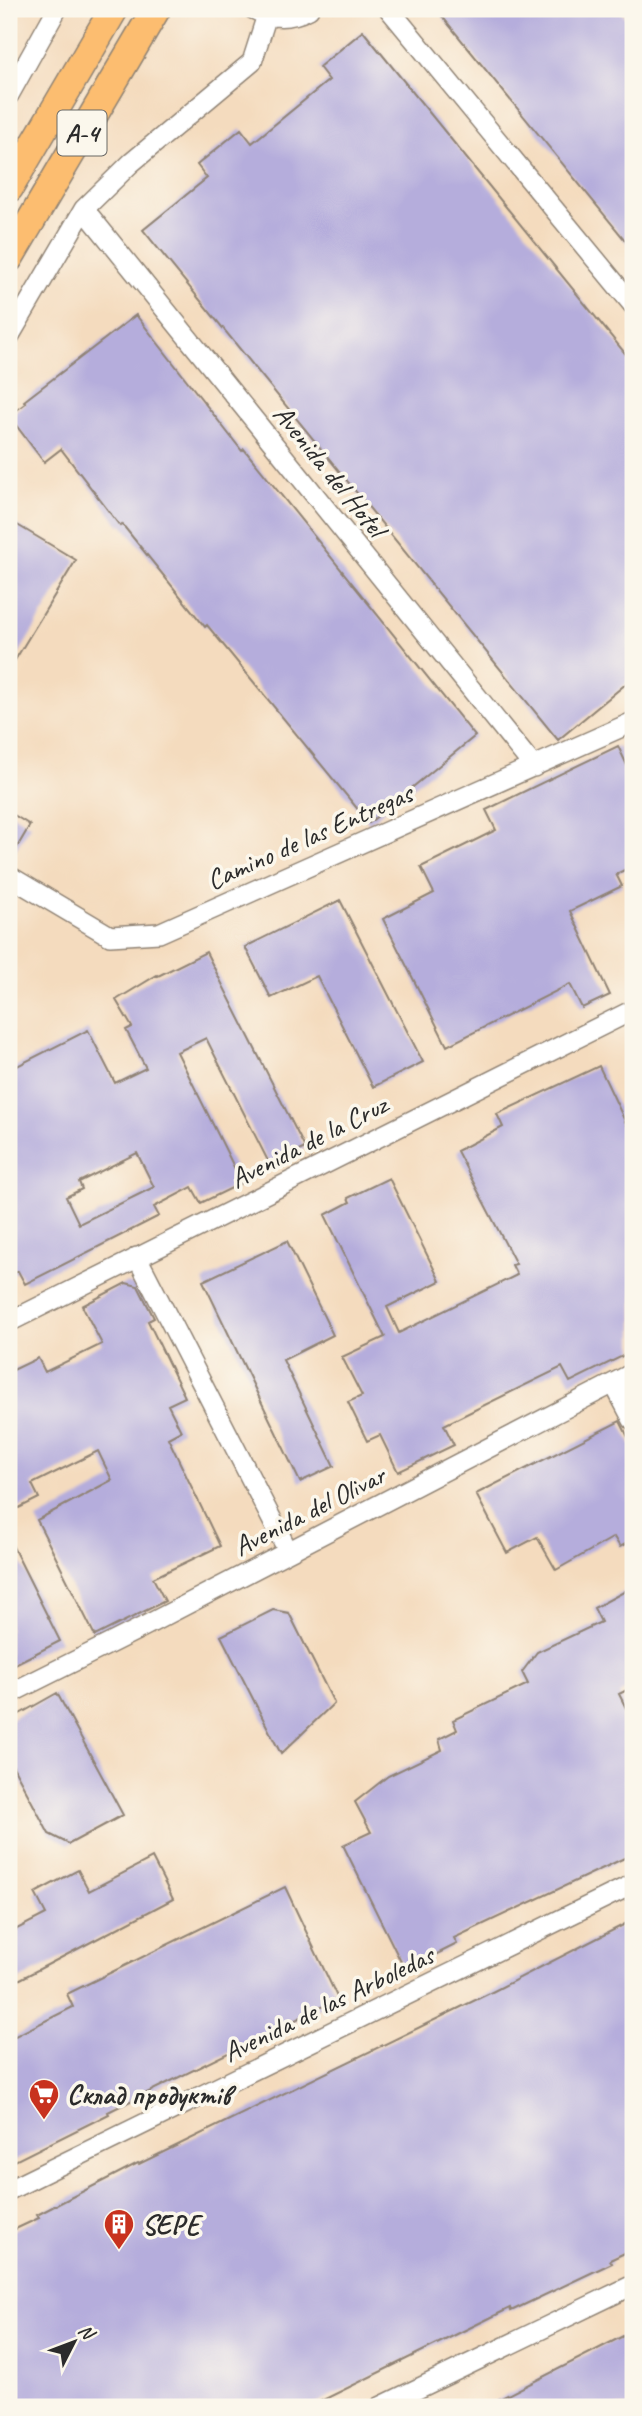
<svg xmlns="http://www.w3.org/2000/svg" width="642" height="2416" viewBox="0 0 642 2416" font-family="Caveat,sans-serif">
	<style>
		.building { fill: #b5addc; fill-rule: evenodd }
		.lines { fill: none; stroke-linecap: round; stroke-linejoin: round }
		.minor-casing { stroke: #908374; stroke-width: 22 }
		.highway-casing { stroke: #908374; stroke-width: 31 }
		.minor { stroke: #fff; stroke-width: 19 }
		.highway { stroke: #fcbd6f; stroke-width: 28 }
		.labels { text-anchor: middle; stroke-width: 7; stroke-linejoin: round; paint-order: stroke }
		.shield { fill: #fbf7ec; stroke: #696865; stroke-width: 2 }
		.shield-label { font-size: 26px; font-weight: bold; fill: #2b2b2b }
		.street-label { font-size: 28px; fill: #2b2b2b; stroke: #fbf7ec }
		.poi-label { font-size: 28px; font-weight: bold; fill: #2b2b2b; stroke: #fbf7ec; text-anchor: start }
	</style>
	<rect width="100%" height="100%" fill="#fbf7ec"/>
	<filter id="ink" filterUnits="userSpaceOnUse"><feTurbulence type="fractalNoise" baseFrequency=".0143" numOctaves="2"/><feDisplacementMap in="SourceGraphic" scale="14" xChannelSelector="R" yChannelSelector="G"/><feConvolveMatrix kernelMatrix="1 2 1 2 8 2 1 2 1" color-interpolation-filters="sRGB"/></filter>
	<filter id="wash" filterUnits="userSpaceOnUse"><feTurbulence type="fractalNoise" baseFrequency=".00686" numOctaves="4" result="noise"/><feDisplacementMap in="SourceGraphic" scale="28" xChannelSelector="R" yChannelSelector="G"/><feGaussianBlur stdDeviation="1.57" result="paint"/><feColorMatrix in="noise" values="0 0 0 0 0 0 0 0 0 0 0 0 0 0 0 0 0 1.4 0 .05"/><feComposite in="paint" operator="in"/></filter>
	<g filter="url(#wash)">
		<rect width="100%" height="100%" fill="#f4dbbe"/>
		<g id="blocks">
			<!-- building -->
			<path class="building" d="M436 9H619L633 27V250Z
				M363 31 633 363V678L558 740 143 230 207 178 197 165 241 129 252 143 329 80 319 67Z
				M136 315 242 451 244 449 475 736 369 823 207 625 205 627 122 524 120 526 61 449 44 462 9 416 26 403 24 401Z
				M9 520 76 560 9 670Z
				M618 746 633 778V866L616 874 622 886 570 911 610 995 582 1008 570 984 447 1046 383 919 434 893 421 867 496 830 486 810Z
				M9 812 30 825 9 861Z
				M340 900 423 1062 373 1087 317 976 271 998 245 947Z
				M206 952 305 1148 270 1165 206 1038 177 1052 242 1183 201 1203 192 1187 154 1207 159 1216 25 1284 18 1271 9 1276V1070L88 1030 115 1083 146 1068 126 1030 132 1027 116 1000 157 975 158 976ZM137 1153 154 1187 79 1224 66 1197 82 1189 79 1182Z
				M599 1066 633 1138V1351L570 1382 562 1367 444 1425 454 1445 398 1472 380 1435 367 1441 348 1402 362 1396 342 1357 385 1337 325 1215 350 1202 348 1198 389 1178 440 1281 387 1307 399 1333 517 1275 512 1265 516 1264 457 1151 503 1127 497 1114Z
				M287 1241 333 1335 283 1360 334 1466 300 1482 203 1281Z
				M126 1283 138 1286 154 1318 148 1321 185 1397 168 1405 181 1431 168 1438 220 1546 153 1578 165 1601 95 1636 37 1520 112 1480 98 1451 32 1484 39 1498 9 1513V1372L38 1358 45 1372 102 1344 82 1306Z
				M620 1421 633 1447V1540L620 1547 614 1537 556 1570 537 1537 507 1553 476 1494Z
				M9 1539 60 1641 9 1667Z
				M633 1587V1687L619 1694 633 1722V1854L454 1938 457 1944 405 1970 343 1845 371 1832 355 1802 388 1776 442 1750 439 1739 457 1730 453 1720 528 1684 522 1672 537 1652 601 1622 594 1608Z
				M273 1610 289 1613 334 1703 281 1754 221 1636Z
				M57 1693 123 1815 69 1844 49 1834 9 1759V1720Z
				M152 1858 173 1899 9 1985V1933L46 1914 35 1893 78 1870 89 1891Z
				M285 1887 338 1999 108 2112 109 2114 9 2164V2039L73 2007 67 1994Z
				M633 1920V2249L610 2260 612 2263 511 2311 510 2308 309 2407H9V2232L39 2218 37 2215 138 2163 139 2164 494 1991Z
				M633 2331V2407H484Z"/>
		</g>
	</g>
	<g filter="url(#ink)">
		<use href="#blocks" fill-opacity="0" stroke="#908374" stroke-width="2"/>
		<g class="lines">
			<!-- minor casing -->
			<g class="minor-casing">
				<path id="minor" d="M253 9C272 19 290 19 309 9
					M389 9 633 305
					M9 95 57 9
					M84 209 534 767
					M9 337 84 209 131 163 252 62 267 15
					M9 876 110 936 159 933 633 722
					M137 1257 288 1551
					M9 1322 633 1010
					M614 1384 633 1420
					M9 1694 141 1628 633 1373
					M9 2190 633 1884
					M380 2407 633 2285"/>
			</g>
			<!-- highway casing -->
			<g class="highway-casing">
				<path id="highway" d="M9 188 114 9
					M9 258 156 9"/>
			</g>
			<!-- minor -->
			<use href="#minor" class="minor"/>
			<!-- highway -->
			<use href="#highway" class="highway"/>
		</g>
	</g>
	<!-- icons -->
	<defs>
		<g id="supermarket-pin" transform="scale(1.575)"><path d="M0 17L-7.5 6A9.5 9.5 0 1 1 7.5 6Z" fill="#c8321e" stroke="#fbf7ec"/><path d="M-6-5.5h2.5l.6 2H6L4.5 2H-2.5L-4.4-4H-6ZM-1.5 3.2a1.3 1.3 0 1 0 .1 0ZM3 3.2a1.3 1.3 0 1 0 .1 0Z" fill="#fff"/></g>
		<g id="building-pin" transform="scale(1.575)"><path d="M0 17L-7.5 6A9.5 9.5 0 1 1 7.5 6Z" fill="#c8321e" stroke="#fbf7ec"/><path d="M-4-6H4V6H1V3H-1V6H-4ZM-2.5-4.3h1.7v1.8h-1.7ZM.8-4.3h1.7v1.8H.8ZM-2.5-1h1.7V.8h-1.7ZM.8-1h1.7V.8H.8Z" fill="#fff"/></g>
	</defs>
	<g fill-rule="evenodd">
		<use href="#supermarket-pin" x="44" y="2094"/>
		<use href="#building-pin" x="119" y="2224"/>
	</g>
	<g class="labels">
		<!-- shield labels -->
		<rect class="shield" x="57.5" y="110.5" width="49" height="45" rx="5"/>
		<g class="shield-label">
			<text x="82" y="142">A-4</text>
		</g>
		<!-- street labels -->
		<g class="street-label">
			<text transform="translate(330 470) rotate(51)" y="10">Avenida del Hotel</text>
			<text transform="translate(309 836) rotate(-24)" y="10">Camino de las Entregas</text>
			<text transform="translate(308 1141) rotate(-27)" y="10">Avenida de la Cruz</text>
			<text transform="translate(309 1510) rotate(-27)" y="10">Avenida del Olivar</text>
			<text transform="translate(328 2003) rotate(-26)" y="10">Avenida de las Arboledas</text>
		</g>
		<!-- poi labels -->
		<g class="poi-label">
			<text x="67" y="2104">Склад продуктів</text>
			<text x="142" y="2234">SEPE</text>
		</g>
	</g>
	<!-- margin -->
	<rect width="642" height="2416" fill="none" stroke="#fbf7ec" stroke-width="35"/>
	<!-- north arrow -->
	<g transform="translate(74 2342) rotate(48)" stroke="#fbf7ec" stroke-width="5" paint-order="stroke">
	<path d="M0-5L12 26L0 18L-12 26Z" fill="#2b2b2b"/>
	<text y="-10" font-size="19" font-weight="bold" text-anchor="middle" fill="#2b2b2b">N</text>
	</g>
</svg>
